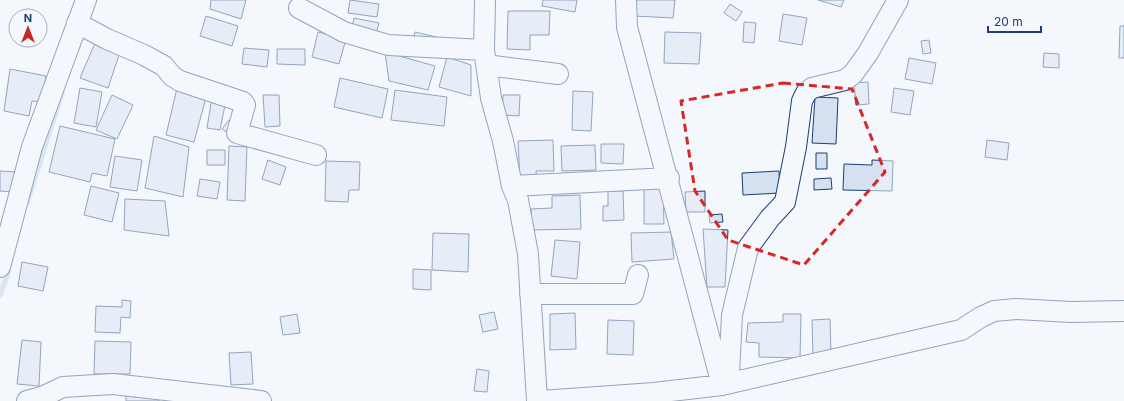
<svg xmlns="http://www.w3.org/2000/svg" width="1124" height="401" viewBox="0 0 1124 401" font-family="Inter,sans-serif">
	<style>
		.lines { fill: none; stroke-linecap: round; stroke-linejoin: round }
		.stream { stroke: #bed0e5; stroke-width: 5.5 }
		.building { fill: #d5e0f0; stroke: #1d3f73 }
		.minor-casing { stroke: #1d3f73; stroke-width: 22 }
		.minor { stroke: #f4f7fb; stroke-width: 20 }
		.marked { fill: none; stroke: #d62828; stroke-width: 3; stroke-dasharray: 8 5; stroke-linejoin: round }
	</style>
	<rect width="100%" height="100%" fill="#f4f7fb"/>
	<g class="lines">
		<!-- stream -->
		<path class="stream" d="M27 203 62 93
			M0 295 8 273V266"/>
	</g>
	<!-- building -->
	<path class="building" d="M211 0H246L241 19 210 9Z
		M350 0 379 4 377 17 348 13Z
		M543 0H577L575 12 542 6Z
		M634 0H675L673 18 634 16Z
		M818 0H844L841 7Z
		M730 4 742 12 736 21 724 13Z
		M508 11H550L549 35H530V50L507 49Z
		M783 14 807 18 802 45 779 41Z
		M206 16 238 26 232 46 200 36Z
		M354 18 379 23 375 37 351 32Z
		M744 22 756 23 754 43 743 42Z
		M1120 26H1124V58H1119Z
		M318 32 346 39 339 64 312 57Z
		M415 32 445 39 412 45Z
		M665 32 701 33 699 64 664 63Z
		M929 40 931 53 923 54 921 41Z
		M95 43 119 55 108 88 80 78Z
		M244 48 269 50 267 67 242 64Z
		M277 49H305V65L277 64Z
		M385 52 435 66 428 90 389 81Z
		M1044 53 1059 54V68L1043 67Z
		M447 57 471 65V96L439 87Z
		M909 58 936 63 932 84 905 79Z
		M10 69 46 76 41 102 32 101 29 116 4 111Z
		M340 78 388 89 382 118 334 107Z
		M868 82 869 104 856 105 854 83Z
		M178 84 207 94 194 142 166 135Z
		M80 88 102 92 96 127 74 123Z
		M894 88 914 91 910 115 891 112Z
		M395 90 447 97 444 126 391 120Z
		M573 91 593 92 591 131 572 130Z
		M112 95 133 105 117 139 96 130Z
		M263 95H279L280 126 265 127Z
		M503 95H520L519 116 502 115Z
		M212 97 226 100 220 130 207 128Z
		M815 97 838 98 836 144 812 143Z
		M229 120 237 126 231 135 222 129Z
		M60 126 115 139 107 176 92 173 90 182 49 172Z
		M154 136 189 147 183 197 145 188Z
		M553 140 554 171H536L537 180 520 181 518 141Z
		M987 140 1009 143 1007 160 985 157Z
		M601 144H624L623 164 601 163Z
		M595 145 596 170 562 171 561 146Z
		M229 146 247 147 245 201 227 200Z
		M207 150H225V165H207Z
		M816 153H827V169H816Z
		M115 156 142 160 137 191 110 187Z
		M268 160 286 167 280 185 262 179Z
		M872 160 893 161 892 191 843 190 844 164 872 165Z
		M326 161 360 162 359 190H349L348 202 325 201Z
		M0 171 16 172 15 192 0 191Z
		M779 171 780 193 743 195 742 173Z
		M831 178 832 189 814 190V179Z
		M200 179 220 182 217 199 197 196Z
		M91 186 119 193 112 222 84 215Z
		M644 188H663L664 224H644Z
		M608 191H623L624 220 603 221V206H608Z
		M705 191V212H686L685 192Z
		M580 195 581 229 532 230 531 209 552 208V196Z
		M125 199 165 201 169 236 124 230Z
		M722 214 723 222 710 223 709 215Z
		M703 229 728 230 725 287H707Z
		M671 232 674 259 632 262 631 233Z
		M433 233 469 234 468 272 432 270Z
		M555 240 580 242 577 279 551 276Z
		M22 262 48 267 43 291 18 286Z
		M413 269 431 270V290L413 289Z
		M122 300 131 301 130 318 121 317 120 333 95 332 96 306 122 307Z
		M494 312 498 329 483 332 479 315Z
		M575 313 576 349 550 350V314Z
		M297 314 300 333 283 335 280 317Z
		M783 314H801L800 358 759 357V343L746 342 748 323 783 322Z
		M830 319 831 354 813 355 812 320Z
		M608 320 634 321 633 355 607 354Z
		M22 340 41 342 39 386 17 384Z
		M95 341 131 342 130 374H94Z
		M251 352 253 384 231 385 229 353Z
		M477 369 489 371 487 392 474 391Z
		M126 393H159V401H126Z"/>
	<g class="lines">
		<!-- minor casing -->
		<g class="minor-casing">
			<path id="minor" d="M485 0 484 50 491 98 503 141 512 186 518 200 528 254 537 401
				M626 0 627 27 722 385
				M299 8 344 32 388 45 484 50
				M77 23 107 39 144 55 164 66 172 76 180 81 243 102 245 105 237 133 316 155
				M486 65 558 74
				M512 186 669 178
				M0 267 32 147 86 0
				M530 294H633L638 275
				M722 385 729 374 732 315 748 248 770 218 785 202 796 147 802 101 806 93 812 88 845 80 853 74 868 53 898 0
				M27 401 42 397 63 387 113 384 261 401
				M541 401 654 393 722 385 961 330 981 317 994 311 1016 309 1071 312 1124 311"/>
		</g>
		<!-- minor -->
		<use href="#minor" class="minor"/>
	</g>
	<!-- marked area -->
	<path d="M0 0H1124V401H0ZM783 83 852 89 885 172 804 265 728 240 695 191 681 101Z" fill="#f4f7fb" fill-opacity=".55" fill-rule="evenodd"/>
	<path class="marked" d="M783 83 852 89 885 172 804 265 728 240 695 191 681 101Z"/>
	<!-- north arrow -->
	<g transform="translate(28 28)"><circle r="19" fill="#f4f7fb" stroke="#9eadc5"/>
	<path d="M0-3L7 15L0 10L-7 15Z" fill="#c62828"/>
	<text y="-6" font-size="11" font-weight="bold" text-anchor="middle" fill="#1d3f73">N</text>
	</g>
	<!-- scale -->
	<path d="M988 26v6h53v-6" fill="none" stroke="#1d3f73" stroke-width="2"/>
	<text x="994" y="26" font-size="12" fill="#1d3f73" stroke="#f4f7fb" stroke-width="3" paint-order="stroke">20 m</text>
</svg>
